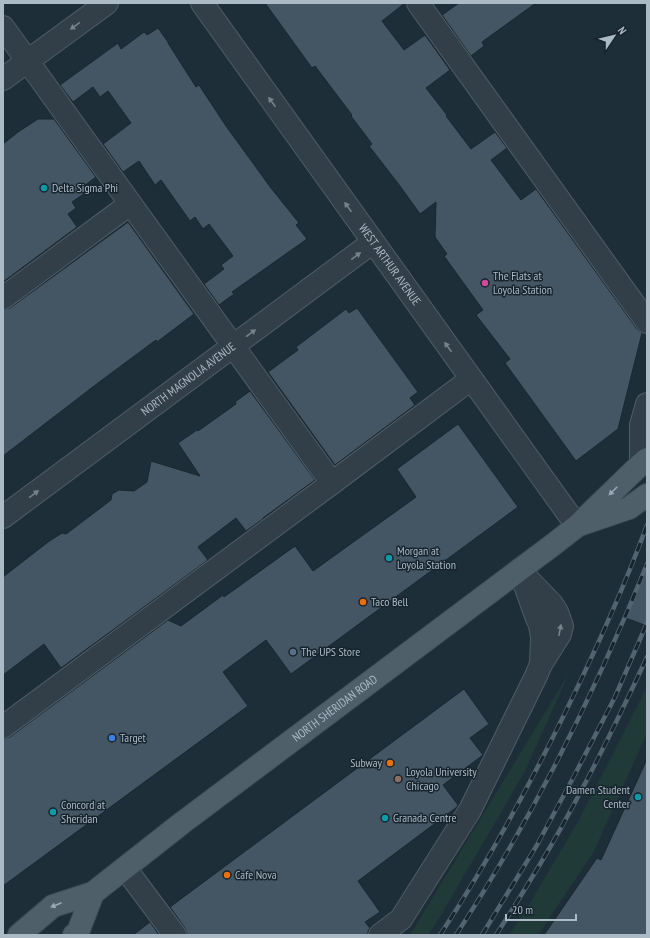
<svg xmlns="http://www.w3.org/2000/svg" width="650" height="938" viewBox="0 0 650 938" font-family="'PT Sans Narrow',sans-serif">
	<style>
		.green { fill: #203a38 }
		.building { fill: #445663; stroke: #19262f }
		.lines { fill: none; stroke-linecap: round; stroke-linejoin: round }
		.minor-casing { stroke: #4f5d67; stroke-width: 24 }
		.major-casing { stroke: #3e4b56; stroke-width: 24 }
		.minor { stroke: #323f49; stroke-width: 22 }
		.major { stroke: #4f5f6a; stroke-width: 22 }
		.rail-casing { stroke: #536471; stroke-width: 4.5 }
		.rail { stroke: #17242d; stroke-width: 3; stroke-dasharray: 9; stroke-linecap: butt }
		.oneway { fill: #75838e }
		.oneway2 { fill: #99a8b4 }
		.culture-dot { fill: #0f9aa8; stroke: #17242d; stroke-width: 1.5 }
		.hotel-dot { fill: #d1479c; stroke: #17242d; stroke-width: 1.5 }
		.food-dot { fill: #e8710a; stroke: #17242d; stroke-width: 1.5 }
		.service-dot { fill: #5c6f8a; stroke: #17242d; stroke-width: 1.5 }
		.shop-dot { fill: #3f7fe0; stroke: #17242d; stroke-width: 1.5 }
		.education-dot { fill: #8d6e63; stroke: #17242d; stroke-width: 1.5 }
		.labels { text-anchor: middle; stroke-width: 3; stroke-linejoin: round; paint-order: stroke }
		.poi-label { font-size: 12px; fill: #acbac6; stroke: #17242d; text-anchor: start }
		.street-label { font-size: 12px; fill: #acbac6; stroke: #17242d }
	</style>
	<rect width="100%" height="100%" fill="#1e2e39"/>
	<!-- green -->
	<path class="green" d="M569 673 524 773 435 925 428 935H410Z
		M647 687V733L593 853 538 935H509L527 908 579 820Z"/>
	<!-- building -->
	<path class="building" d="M265 3H405L382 21 404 50 425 35 450 70 426 88 447 115 446 116 471 149 495 132 507 148 491 160 521 200 536 189 637 329 642 333 618 429 576 461 505 363 510 359 476 315 483 310 444 256 447 254 435 237 436 202 420 214 400 186 369 146 372 144 351 116 352 115 315 66 312 68Z
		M459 3H536L482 42 484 46 471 56 442 15Z
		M158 28 168 42V43L196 87 199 85 226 126 271 188 299 223 296 225 307 239 232 292 234 294 219 305 204 284 224 269 221 265 233 256 209 224 203 229 195 217 190 221 161 180 155 185 139 161 123 172 103 144 131 123 108 91 100 97 93 87 73 102 60 85 118 43 121 49 144 32 147 35Z
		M38 119H54L96 177 84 186 88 191 72 202 76 208 68 214 77 227 3 282V144L18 132Z
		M128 222 194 314 157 342 156 340 98 383 3 456V310L10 308Z
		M357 308 418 392 410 398 415 405 335 465 268 372 298 350 296 347 346 309 349 313Z
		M250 391 315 480 263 518V519L246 531 236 518 198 547 208 560 61 668 44 644 3 675V577L48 542 62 533 66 534 111 500 112 494 119 490 134 491 147 482 151 461 200 476 178 443 197 430 198 431 236 404 235 402Z
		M458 424 518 507 291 674 266 640 223 672 248 706 3 886V739L10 737 168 620 181 626 223 595 224 597 295 546 313 571 416 497 397 469Z
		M646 560H647V626L623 617Z
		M464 689 489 724 470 738 483 755 443 785 458 805 457 807 358 881 380 912 365 922 370 928 368 931V935H187L185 928 170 907Z
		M647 759V935H544L597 858 601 860Z
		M150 922 159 935H133Z"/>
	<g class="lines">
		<!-- minor casing -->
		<g class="minor-casing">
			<g id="minor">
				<path id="s1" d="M202 3 577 526"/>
				<path d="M418 3 647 322"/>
				<path d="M3 27 332 483"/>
				<path d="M3 79 107 3"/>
				<path d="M3 298 130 204"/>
				<path d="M641 464V425L647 404"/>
				<path id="s2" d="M3 517 373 242"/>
				<path d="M522 577 536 616 540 625 542 637 541 664"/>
				<path d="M3 727 332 483 471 379"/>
				<path d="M125 868 175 935"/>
				<path d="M380 935 401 919 470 810 536 676 541 664 560 634 562 626 557 612 552 604 519 570"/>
			</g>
		</g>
		<!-- major casing -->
		<g class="major-casing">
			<g id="major">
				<path d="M582 524 629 508 647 495"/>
				<path id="s3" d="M19 935 53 906 93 893 182 823 554 544 577 526 641 464 647 459"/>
				<path d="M74 935 78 932 93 893"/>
			</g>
		</g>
		<!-- minor -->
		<use href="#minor" class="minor"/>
		<!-- major -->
		<use href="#major" class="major"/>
		<!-- rail casing -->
		<g class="rail-casing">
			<path id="rail" d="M440 935C486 865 526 792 563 717 594 654 623 591 647 525
				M456 935C532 819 595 693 647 564
				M482 935 537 845 573 778 615 697 647 623
				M496 935C514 907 532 878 549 849 585 787 617 722 647 657"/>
		</g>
		<!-- rail -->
		<use href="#rail" class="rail"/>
	</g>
	<!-- one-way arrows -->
	<defs><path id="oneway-solid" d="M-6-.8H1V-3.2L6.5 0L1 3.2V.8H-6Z"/></defs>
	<g class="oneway">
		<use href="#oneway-solid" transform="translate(75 26) rotate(144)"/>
		<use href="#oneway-solid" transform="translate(272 102) rotate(-126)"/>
		<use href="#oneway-solid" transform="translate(348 207) rotate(-126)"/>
		<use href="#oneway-solid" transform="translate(356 256) rotate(-37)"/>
		<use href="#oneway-solid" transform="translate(251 333) rotate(-36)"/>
		<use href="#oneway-solid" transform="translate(448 347) rotate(-126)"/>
		<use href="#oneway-solid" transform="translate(34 494) rotate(-37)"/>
		<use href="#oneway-solid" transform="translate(560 630) rotate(-79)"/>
	</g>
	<g class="oneway2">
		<use href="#oneway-solid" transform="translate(613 491) rotate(135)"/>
		<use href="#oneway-solid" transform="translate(56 905) rotate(157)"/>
	</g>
	<!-- markers -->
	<g class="culture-dot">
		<circle cx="44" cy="188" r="4"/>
		<circle cx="389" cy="558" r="4"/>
		<circle cx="638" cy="797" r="4"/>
		<circle cx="53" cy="812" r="4"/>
		<circle cx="385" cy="818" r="4"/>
	</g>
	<circle class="hotel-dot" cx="485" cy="283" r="4"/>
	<g class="food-dot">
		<circle cx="363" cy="602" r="4"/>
		<circle cx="390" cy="763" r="4"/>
		<circle cx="227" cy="875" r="4"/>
	</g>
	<circle class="service-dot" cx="293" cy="652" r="4"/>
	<circle class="shop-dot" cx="112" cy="738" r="4"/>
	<circle class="education-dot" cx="398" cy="779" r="4"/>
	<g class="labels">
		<!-- poi labels -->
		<g class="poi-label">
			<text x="52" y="192">Delta Sigma Phi</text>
			<text x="493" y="280">The Flats at<tspan x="493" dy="14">Loyola Station</tspan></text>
			<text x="397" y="555">Morgan at<tspan x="397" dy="14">Loyola Station</tspan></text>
			<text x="371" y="606">Taco Bell</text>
			<text x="301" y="656">The UPS Store</text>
			<text x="120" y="742">Target</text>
			<text x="382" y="767" text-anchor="end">Subway</text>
			<text x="406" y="776">Loyola University<tspan x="406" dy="14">Chicago</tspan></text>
			<text x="630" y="794" text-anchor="end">Damen Student<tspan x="630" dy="14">Center</tspan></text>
			<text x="61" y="809">Concord at<tspan x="61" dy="14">Sheridan</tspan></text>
			<text x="393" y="822">Granada Centre</text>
			<text x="235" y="879">Cafe Nova</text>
		</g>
		<!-- street labels -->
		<g class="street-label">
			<text dy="4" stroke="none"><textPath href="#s1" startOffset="322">WEST ARTHUR AVENUE</textPath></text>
			<text dy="4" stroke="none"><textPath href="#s2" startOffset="231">NORTH MAGNOLIA AVENUE</textPath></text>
			<text dy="4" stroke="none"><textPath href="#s3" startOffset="391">NORTH SHERIDAN ROAD</textPath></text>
		</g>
	</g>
	<!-- border -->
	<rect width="650" height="938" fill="none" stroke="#acbac6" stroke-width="8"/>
	<!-- north arrow -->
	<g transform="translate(614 36) rotate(55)" stroke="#17242d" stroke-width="3" paint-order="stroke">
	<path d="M0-3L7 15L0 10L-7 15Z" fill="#acbac6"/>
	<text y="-6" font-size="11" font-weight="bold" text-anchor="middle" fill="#acbac6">N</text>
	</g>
	<!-- scale -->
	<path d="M506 914v6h70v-6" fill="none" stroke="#acbac6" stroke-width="2"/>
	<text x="512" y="914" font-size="12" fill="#acbac6" stroke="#17242d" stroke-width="3" paint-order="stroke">20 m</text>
</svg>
